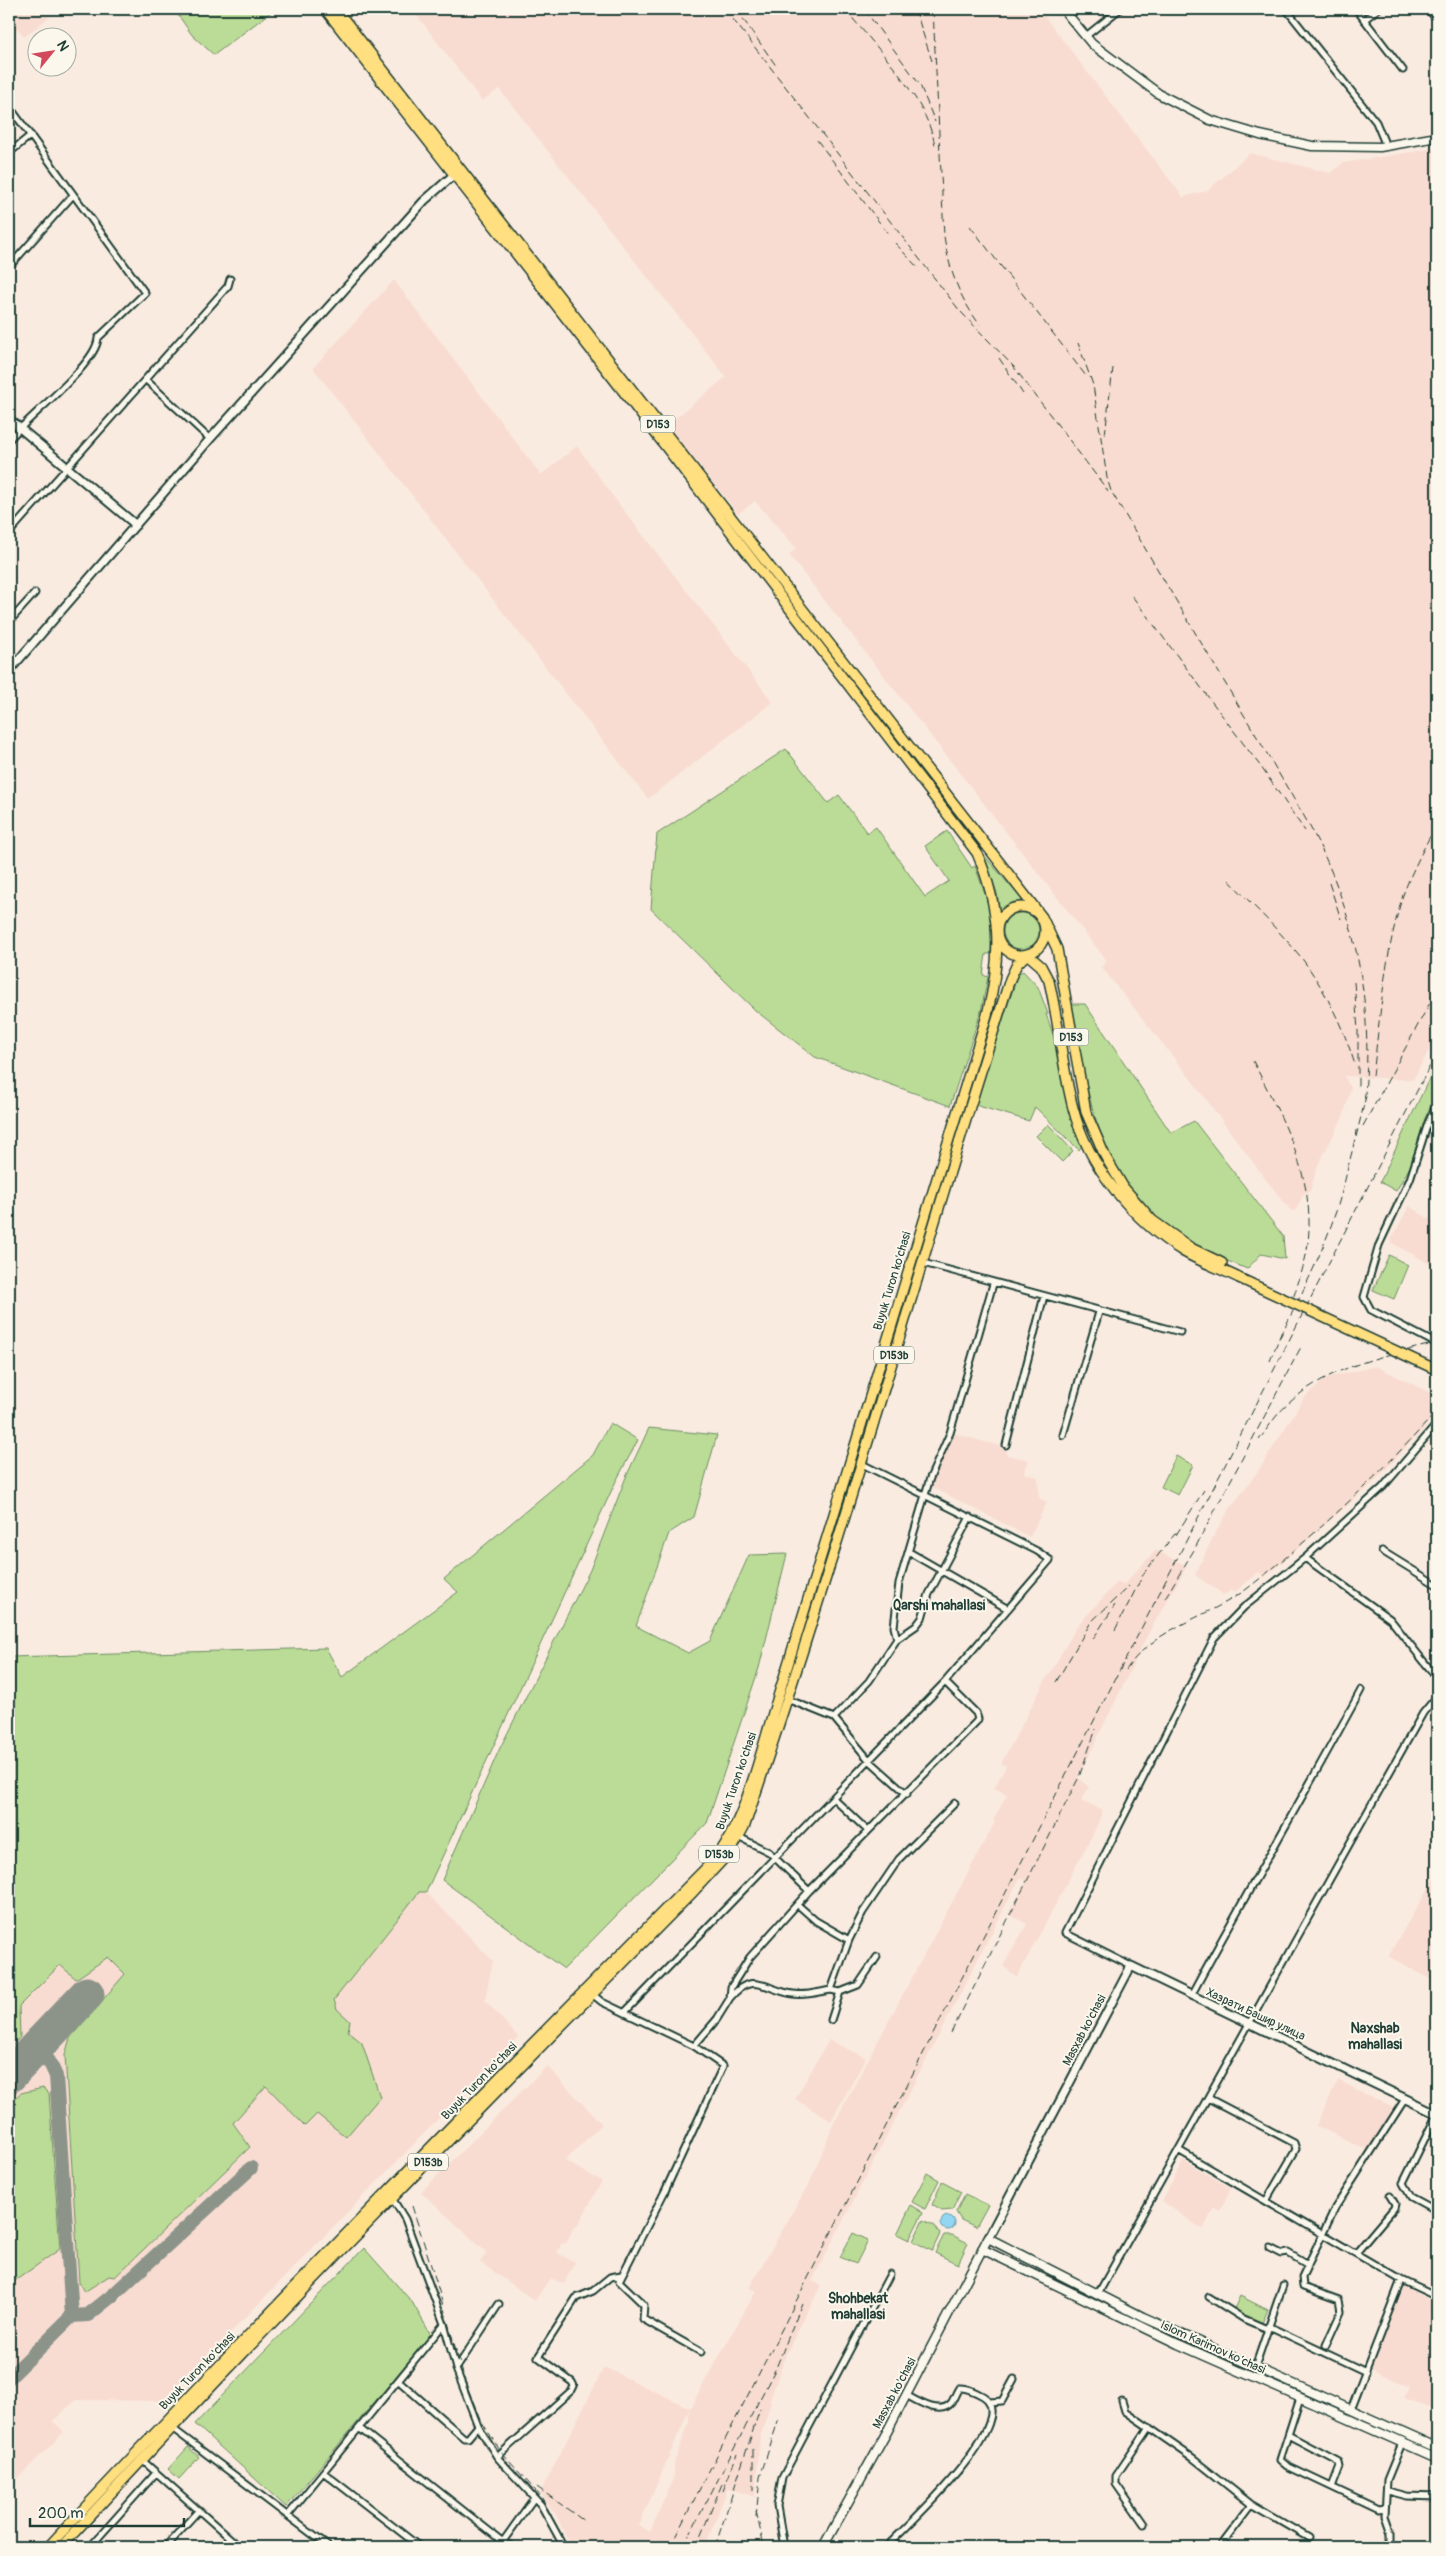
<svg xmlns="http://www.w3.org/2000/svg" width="1446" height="2556" viewBox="0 0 1446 2556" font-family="Pangolin,sans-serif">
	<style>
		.built { fill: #f8dcd1; fill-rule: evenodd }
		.green { fill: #bbdc96; stroke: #6d8c65 }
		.water { fill: #91d6f3; stroke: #6399a7 }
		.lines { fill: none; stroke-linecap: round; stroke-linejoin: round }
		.taxiway { stroke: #8c948a; stroke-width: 14 }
		.runway { stroke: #8c948a; stroke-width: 35 }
		.minor-casing { stroke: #1f3d34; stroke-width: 9 }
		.tertiary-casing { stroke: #1f3d34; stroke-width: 11 }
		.secondary-casing { stroke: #1f3d34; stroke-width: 11 }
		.primary-casing { stroke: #1f3d34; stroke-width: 12 }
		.minor { stroke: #fbf7ec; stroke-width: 5 }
		.tertiary { stroke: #fbf7ec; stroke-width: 7 }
		.secondary { stroke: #fbf7ec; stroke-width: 8 }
		.primary { stroke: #ffdf80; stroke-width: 9 }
		.rail { stroke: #1f3d34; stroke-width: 1; stroke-dasharray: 8 4; stroke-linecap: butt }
		.primary-bridge-casing { stroke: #1f3d34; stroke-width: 12; stroke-linecap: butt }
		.primary-bridge { stroke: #ffdf80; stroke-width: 9 }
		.labels { text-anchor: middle; stroke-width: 4; stroke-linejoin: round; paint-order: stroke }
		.shield { fill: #fbf7ec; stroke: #61756b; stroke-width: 1 }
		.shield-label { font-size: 11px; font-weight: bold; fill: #1f3d34 }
		.street-label { font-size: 12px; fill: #1f3d34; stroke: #fbf7ec }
		.neighbourhood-label { font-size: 14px; font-weight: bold; fill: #1f3d34; stroke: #fbf7ec }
	</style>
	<rect width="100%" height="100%" fill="#faebe0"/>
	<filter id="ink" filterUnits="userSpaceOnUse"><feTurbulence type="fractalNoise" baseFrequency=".02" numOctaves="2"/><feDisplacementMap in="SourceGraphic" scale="10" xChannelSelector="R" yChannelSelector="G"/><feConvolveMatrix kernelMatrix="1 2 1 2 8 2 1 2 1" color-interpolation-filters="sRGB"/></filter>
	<g filter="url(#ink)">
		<!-- built -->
		<path class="built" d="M9 9H59L24 37 9 19Z
			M412 9H1039L1183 197 1207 191 1250 153 1330 173 1343 163 1437 148V1035L1413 1080 1344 1076 1351 1088 1343 1117 1318 1165 1310 1191 1304 1193 1296 1210 1291 1211 1263 1176 1190 1078 1101 967 1107 961 789 555 796 548 755 501 738 514 667 425 726 377 499 89 482 101Z
			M394 280 541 475 577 446 615 499 773 702 648 799 313 368Z
			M1409 1206 1437 1224V1268L1390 1242Z
			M1376 1366 1437 1396V1414L1373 1483 1264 1578 1259 1572 1234 1593 1231 1590 1224 1595 1195 1575 1213 1537 1231 1507 1258 1471 1304 1398 1326 1378Z
			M610 1423 638 1440 615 1483 426 1892 493 1961 485 2000 518 2037 164 2401 76 2400 53 2421 64 2432 9 2487V1657L326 1648 342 1677 458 1592 444 1579 593 1455Z
			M953 1433 1007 1448 1006 1455 1029 1460 1024 1473 1038 1477 1039 1498 1047 1502 1030 1537 930 1486Z
			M1156 1550 1187 1566 1148 1634 1078 1778 1089 1787 1082 1800 1103 1811 1093 1834 1017 1977 1003 1966 1027 1924 1008 1914 1026 1881 1020 1878 812 2281 821 2285 787 2352 770 2400 771 2403 760 2437 755 2497 728 2488 705 2547H571L556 2515 540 2493 604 2367 690 2408 756 2291 749 2288 811 2180 833 2125 995 1822 993 1821 1007 1794 994 1788 1006 1766 1001 1764 1047 1677H1048L1077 1626 1117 1582 1123 1585ZM689 2410V2422L674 2463V2476L650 2532 639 2525Z
			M1437 1874V1983L1388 1956Z
			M829 2040 866 2058 831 2121 795 2099Z
			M547 2066 602 2124 565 2161 602 2181 577 2227 574 2226 566 2244 562 2243 557 2253 575 2262 564 2284 550 2278 535 2301 480 2262 487 2253 421 2192Z
			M1338 2080 1393 2108 1370 2151 1316 2126Z
			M1183 2160 1231 2188 1220 2211 1214 2208 1203 2230 1162 2201Z
			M1403 2286 1437 2304V2411L1404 2399 1410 2387 1369 2368Z"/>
		<!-- green -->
		<path class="green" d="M174 9H275L214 55 192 35Z
			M786 749 828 803 839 795 867 833 876 827 925 897 949 881 925 846 947 831 972 868 975 866 990 908 991 949 990 954H986L983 975 988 977 981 1011 950 1106 815 1057 756 1011 651 909 657 834Z
			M984 855 1022 900 1000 912 997 893Z
			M1003 931a18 18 0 1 1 36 0a18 18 0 1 1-36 0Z
			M1023 971 1038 987 1048 1014H1046L1055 1040 1068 1107 1083 1144 1079 1150 1035 1107 1029 1121 975 1105 1018 974Z
			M1072 1004H1085L1171 1133 1194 1121 1283 1236 1285 1259 1261 1254 1247 1269C1226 1260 1203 1252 1184 1240 1100 1185 1086 1096 1072 1004Z
			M1437 1062V1093L1425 1118 1411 1165 1396 1191 1380 1182Z
			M1048 1124 1073 1151 1062 1162 1036 1136Z
			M1389 1255 1408 1265 1394 1299 1373 1290Z
			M610 1423 638 1440 615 1483 426 1892H419L334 2000 337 2009 350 2021 348 2031 362 2043 380 2097 346 2137 317 2114 305 2126 266 2086 233 2123 250 2147 115 2277 109 2276 84 2292 79 2282 65 2055 70 2038 125 1974 108 1957 76 1979 60 1965 19 2006 20 2037 9 2049V1657L326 1648 342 1677 458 1592 444 1579 593 1455Z
			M649 1428 717 1435 694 1517 669 1533 636 1626 688 1653 710 1641 749 1555 787 1554 759 1668 707 1823 564 1969 442 1880 499 1750 590 1570 626 1477Z
			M1176 1456 1193 1465 1178 1495 1161 1487Z
			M43 2088 49 2094 60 2249 9 2285V2103L21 2093Z
			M927 2173 939 2180 925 2209 912 2202Z
			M942 2182 961 2192 952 2210 942 2211 932 2205Z
			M965 2194 988 2205 976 2227 961 2220 956 2212Z
			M911 2205 923 2212 909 2240 897 2234Z
			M923 2220 935 2226 940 2234 932 2251 913 2241Z
			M853 2233 868 2240 856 2264 840 2257Z
			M944 2235H952L968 2243 958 2264 935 2253Z
			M364 2248 412 2302 431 2335 286 2507 195 2424Z
			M1240 2296 1268 2310 1261 2325 1233 2311Z
			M188 2447 199 2457 179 2479 168 2469Z"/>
		<!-- water -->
		<path class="water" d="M941 2223a7 7 0 1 1 14 0a7 7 0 1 1-14 0Z"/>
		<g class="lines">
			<!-- taxiway -->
			<path class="taxiway" d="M21 2063 35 2059 49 2061 56 2076 72 2316
				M9 2378 72 2316 88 2315 113 2295 251 2168"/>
			<!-- runway -->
			<path class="runway" d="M9 2076 87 1994"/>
			<!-- minor casing -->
			<g class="minor-casing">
				<path id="minor" d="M1286 9 1376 122 1386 146
					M1356 9 1403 70
					M1428 9 1437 20
					M1364 20 1378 9
					M1086 36 1120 9
					M9 106 145 293 98 338C97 364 28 417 9 440
					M9 153 31 135
					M9 267 73 195
					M146 380 210 439
					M9 533 228 286 230 279
					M9 622 35 593
					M1437 1104 1428 1123 1410 1179 1379 1245 1364 1297 1371 1310 1437 1344
					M923 1263 1180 1332
					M1063 1435 1099 1312
					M1006 1445 1044 1296
					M1382 1551 1437 1585
					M909 1552 1008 1609
					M1305 1558 1390 1619 1437 1678
					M897 1639 894 1627 899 1583 930 1478 950 1433 993 1284
					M787 1699 834 1718 869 1760 907 1794
					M834 1718 869 1681 897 1639 916 1626 922 1618 929 1594 970 1517
					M833 1798 868 1831
					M739 1837 769 1852 809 1891
					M798 1905 816 1921 849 1940
					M1131 1966 1065 1933 1214 1638 1244 1607 1305 1558 1383 1487 1437 1424
					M840 1992 858 1985 877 1957
					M592 1994 602 2002 694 2046 723 2066 665 2191 619 2281 644 2305 643 2319 701 2352
					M1191 1996C1246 1893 1306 1793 1361 1690
					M730 1998C753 1970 765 1990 793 1994 806 1996 818 1992 831 1990
					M625 2012 945 1682 1050 1560 1037 1551 860 1463
					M831 2020 840 1992 831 1990 849 1940 863 1912 899 1859 955 1803
					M694 2046 717 2019 730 1998 731 1987 750 1957 809 1891 976 1722 978 1719 976 1713 945 1682
					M1208 2098 1294 2143 1296 2149 1294 2153 1266 2201
					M1437 2114 1403 2183 1411 2197 1437 2211
					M1180 2151 1401 2280 1437 2297
					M392 2198 405 2219 444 2324 456 2369 478 2426 497 2457 541 2505 564 2547
					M1270 2248 1282 2254 1288 2253 1308 2265
					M1356 2253 1394 2208 1395 2204 1390 2196
					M1098 2294 1379 1791 1423 1713 1437 1696
					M1209 2297 1244 2319 1267 2329
					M1268 2326 1366 2372
					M1326 2345 1341 2312 1339 2300 1303 2287 1302 2277 1335 2208 1405 2099
					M1255 2367 1283 2285
					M456 2369 499 2304
					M399 2381 464 2438H468L478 2426
					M1300 2398 1280 2460 1287 2466 1378 2509 1385 2508
					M1122 2401 1125 2411 1193 2458 1252 2505 1309 2538
					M990 2402 1002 2401 1014 2379
					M1351 2409 1401 2280
					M172 2428 329 2547
					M359 2428 503 2542 513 2547
					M1288 2435 1339 2462 1340 2466 1332 2487
					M497 2457 572 2390 574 2386 572 2382 538 2357 576 2298 593 2291 610 2277 621 2275
					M142 2460 240 2547
					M323 2472 420 2547
					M1388 2491 1407 2496 1437 2497
					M288 2515 444 2324
					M1144 2524 1116 2484V2476L1149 2427
					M90 2547 156 2473
					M165 2547 198 2511
					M499 2547 534 2498
					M784 2547 777 2506 782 2478 890 2274
					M886 2547C904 2529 1023 2420 983 2396 976 2392 967 2387 959 2388 956 2392 954 2399 951 2403 940 2416 917 2401 906 2395
					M1220 2547 1252 2505
					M1391 2547V2532L1385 2515 1387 2480 1402 2443"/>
			</g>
			<!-- tertiary casing -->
			<g class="tertiary-casing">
				<path id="tertiary" d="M9 419 136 525
					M9 671 210 439 424 201 458 171
					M988 2238 1131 1966 1437 2114"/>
			</g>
			<!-- secondary casing -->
			<g class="secondary-casing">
				<path id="secondary" d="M1063 9 1092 44 1159 94 1210 120 1260 135 1312 146 1380 147 1437 137
					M982 2249 1178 2344 1437 2458
					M823 2547 888 2430 988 2238 1143 2317 1437 2448"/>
			</g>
			<!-- primary casing -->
			<g class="primary-casing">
				<path id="primary" d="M336 9 1042 917 1057 949 1086 1112 1105 1156 1124 1188 1152 1220 1191 1248 1222 1263
					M997 931a24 24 0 1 1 48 0a24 24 0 1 1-48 0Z
					M48 2547C265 2314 489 2087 713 1861 746 1823 761 1749 777 1700L987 1015C1002 956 1001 909 977 853L623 391 325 9
					M61 2547C267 2324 480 2108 693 1892L731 1851 745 1825C841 1546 920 1261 1010 979L1017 964 1027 954 1041 966 1049 981C1059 1023 1062 1066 1073 1108 1088 1166 1133 1221 1184 1252 1201 1262 1221 1269 1239 1278"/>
			</g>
			<!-- minor -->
			<use href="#minor" class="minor"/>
			<!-- tertiary -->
			<use href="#tertiary" class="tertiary"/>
			<!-- secondary -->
			<use href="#secondary" class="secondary"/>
			<!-- primary -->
			<use href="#primary" class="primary"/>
			<!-- rail -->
			<path class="rail" d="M725 9 960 311 1013 366 1108 491
				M736 9 777 67
				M845 9C876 48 925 95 935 145
				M864 9 920 85 935 122
				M915 9 932 61
				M933 9 944 236C949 270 959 297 980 325
				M817 140 889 235
				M970 226 1086 376
				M895 243 919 269
				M1078 343 1093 385 1107 478 1111 491 1304 816C1354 903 1375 1003 1364 1103
				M999 358 1023 394
				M1105 435 1113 368
				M1132 596 1261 767 1305 831
				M1229 880C1252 905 1278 929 1300 956 1324 987 1344 1028 1355 1065
				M1329 883 1341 919
				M1354 982 1358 1030V1086
				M1253 1061C1283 1121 1318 1180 1307 1250 1304 1268 1297 1285 1292 1302
				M1373 1076C1380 1016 1385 952 1403 895 1412 870 1426 845 1437 822
				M1363 1126 1437 990
				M1356 1137 1366 1096
				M1280 1337C1309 1279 1334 1232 1348 1167 1351 1155 1355 1143 1356 1130
				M1270 1361 1282 1331
				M1259 1440C1268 1428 1276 1414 1288 1404 1327 1367 1386 1355 1437 1343
				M1176 1535 1204 1490
				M1165 1598 1194 1550 1301 1347
				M1115 1630 1144 1573 1178 1530
				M1093 1639 1115 1605
				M1126 1670C1155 1626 1209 1618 1248 1588 1316 1535 1380 1475 1437 1411
				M1056 1682 1091 1622 1129 1586
				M951 2033 1079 1777 1096 1729
				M412 2206 436 2281 465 2381 480 2419 501 2452 542 2498 568 2547
				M753 2449V2491
				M537 2487 584 2521
				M723 2491 737 2454
				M756 2511 764 2547
				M756 2517 760 2477 779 2418
				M670 2547 1437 1052
				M683 2547 776 2368 802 2303
				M696 2547 722 2484
				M715 2547 760 2409"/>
			<!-- primary-bridge casing -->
			<g class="primary-bridge-casing">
				<path id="primary-bridge" d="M1239 1278 1437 1370"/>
			</g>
			<!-- primary-bridge -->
			<use href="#primary-bridge" class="primary-bridge"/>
		</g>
	</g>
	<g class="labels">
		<!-- shield labels -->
		<g class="shield">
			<rect x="640.5" y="415.5" width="35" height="17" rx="4"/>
			<rect x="1053.5" y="1028.5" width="35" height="17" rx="4"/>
			<rect x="874" y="1346.5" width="40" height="17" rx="4"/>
			<rect x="699" y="1845.5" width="40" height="17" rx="4"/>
			<rect x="408" y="2153.5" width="40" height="17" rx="4"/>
		</g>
		<g class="shield-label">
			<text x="658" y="428">D153</text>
			<text x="1071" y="1041">D153</text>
			<text x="894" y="1359">D153b</text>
			<text x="719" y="1858">D153b</text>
			<text x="428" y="2166">D153b</text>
		</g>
		<!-- street labels -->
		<g class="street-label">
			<text transform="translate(892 1281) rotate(-73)" y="4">Buyuk Turon ko'chasi</text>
			<text transform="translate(736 1781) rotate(-71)" y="4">Buyuk Turon ko'chasi</text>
			<text transform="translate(1256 2014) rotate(25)" y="4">Хазрати Башир улица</text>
			<text transform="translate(1084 2030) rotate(-62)" y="4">Masxab ko'chasi</text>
			<text transform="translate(479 2081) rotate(-46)" y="4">Buyuk Turon ko'chasi</text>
			<text transform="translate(1213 2347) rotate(24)" y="4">Islom Karimov ko‘chasi</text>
			<text transform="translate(197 2371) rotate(-46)" y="4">Buyuk Turon ko'chasi</text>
			<text transform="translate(894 2393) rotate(-62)" y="4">Masxab ko'chasi</text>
		</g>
		<!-- neighbourhood labels -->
		<g class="neighbourhood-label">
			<text x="939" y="1610">Qarshi mahallasi</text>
			<text x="1375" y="2033">Naxshab<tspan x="1375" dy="16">mahallasi</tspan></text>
			<text x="858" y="2303">Shohbekat<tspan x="858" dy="16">mahallasi</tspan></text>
		</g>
	</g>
	<!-- margin -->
	<rect width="1446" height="2556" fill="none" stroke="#fbf7ec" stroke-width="30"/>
	<rect x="15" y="15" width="1416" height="2526" fill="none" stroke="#1f3d34" stroke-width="2" filter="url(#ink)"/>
	<!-- north arrow -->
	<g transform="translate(52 52) rotate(60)"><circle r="24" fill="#fbf7ec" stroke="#a3ada2"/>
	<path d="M0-4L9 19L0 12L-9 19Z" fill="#d1495b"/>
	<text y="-8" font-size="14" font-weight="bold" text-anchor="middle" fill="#1f3d34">N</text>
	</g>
	<!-- scale -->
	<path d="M30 2518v8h154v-8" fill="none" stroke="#1f3d34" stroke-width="2.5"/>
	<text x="38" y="2518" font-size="15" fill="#1f3d34" stroke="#fbf7ec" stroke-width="4" paint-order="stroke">200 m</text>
</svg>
